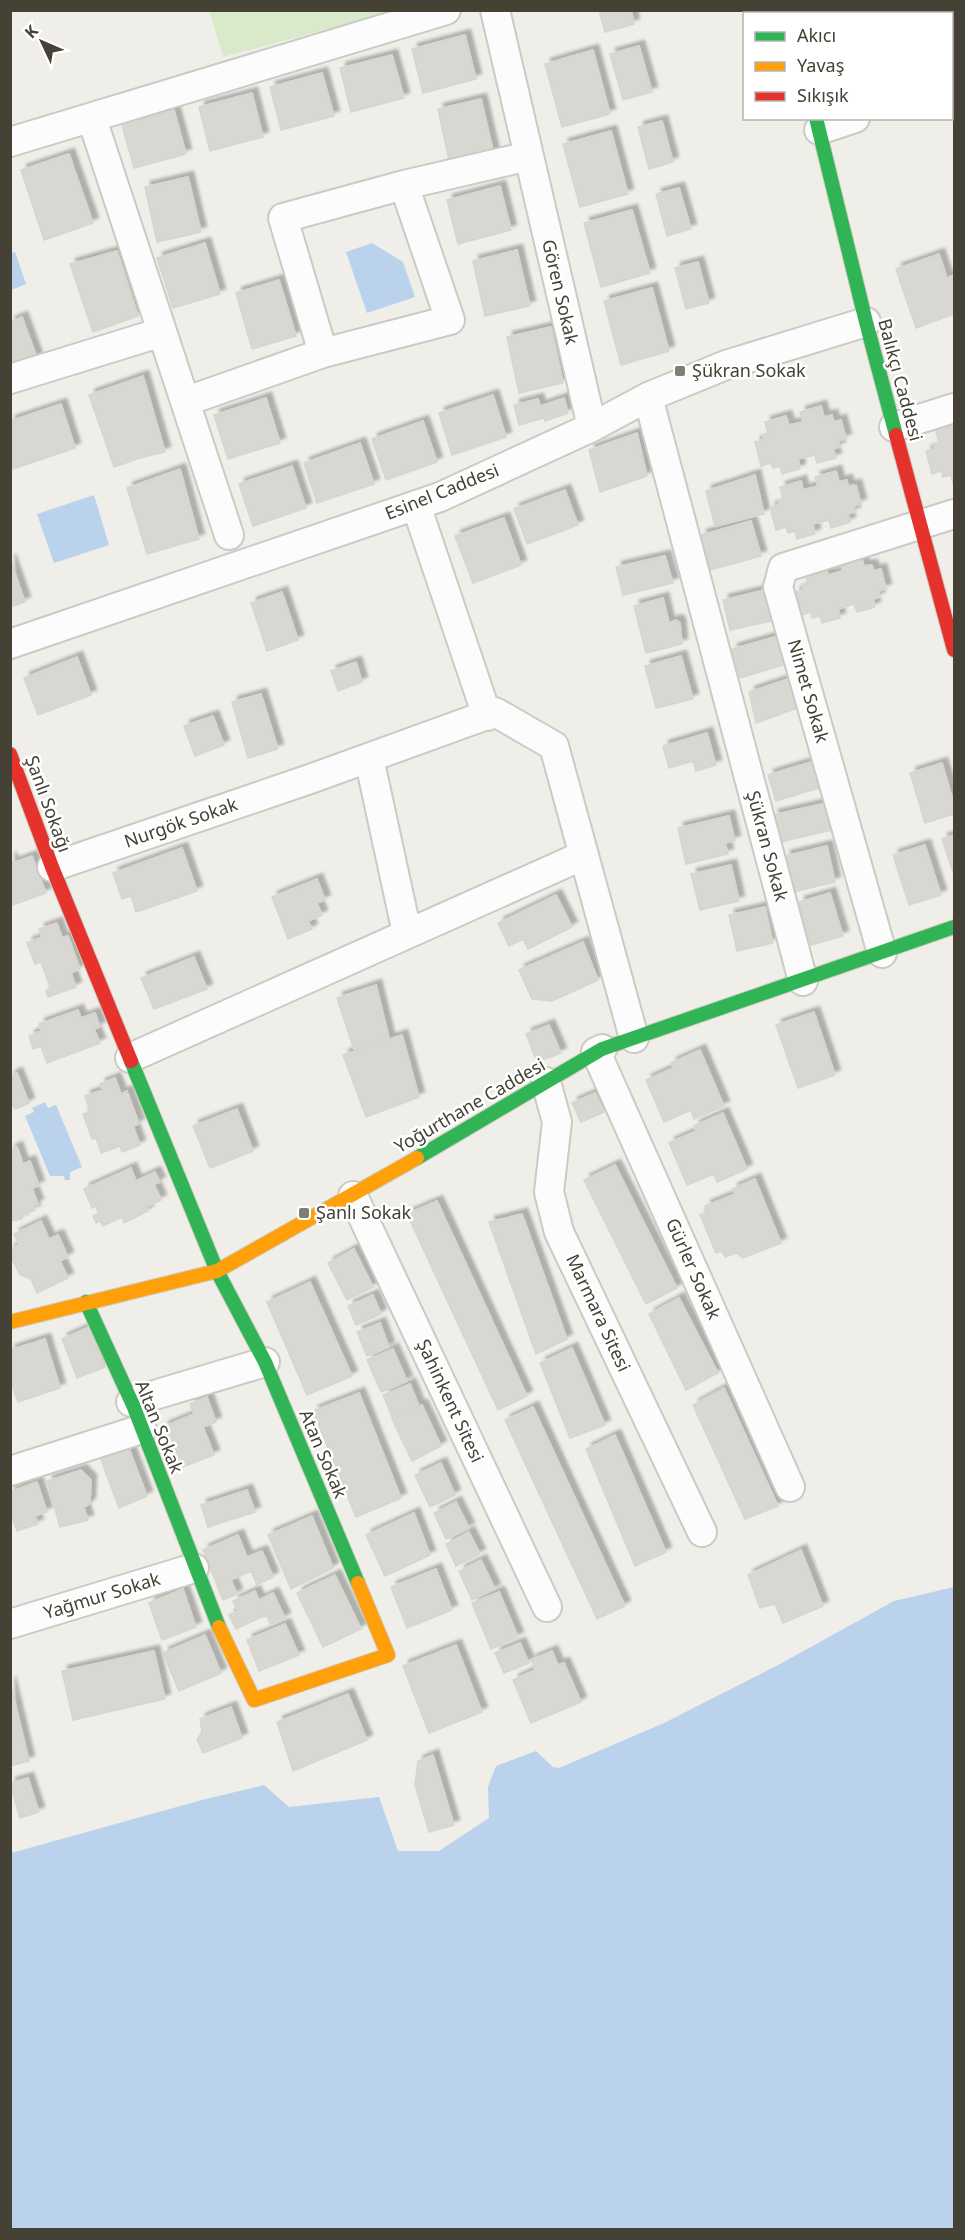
<svg xmlns="http://www.w3.org/2000/svg" width="965" height="2240" viewBox="0 0 965 2240" font-family="'Noto Sans',sans-serif">
	<style>
		.green { fill: #d8eac9 }
		.water { fill: #bad2ec }
		.building { fill: #d8d7d1; stroke: #d7d5cf; stroke-width: 1.5; filter: url(#shadow) }
		.lines { fill: none; stroke-linecap: round; stroke-linejoin: round }
		.street-casing { stroke: #cbcac5; stroke-width: 32 }
		.fast-casing { stroke: #ceccc0; stroke-width: 16 }
		.slow-casing { stroke: #ceccc0; stroke-width: 16 }
		.jam-casing { stroke: #ceccc0; stroke-width: 16 }
		.street { stroke: #fdfcfc; stroke-width: 28 }
		.fast { stroke: #30b455; stroke-width: 14 }
		.slow { stroke: #ff9f0a; stroke-width: 14 }
		.jam { stroke: #e5322d; stroke-width: 14 }
		.poi-dot { fill: #807e74; stroke: #fff; stroke-width: 2 }
		.labels { text-anchor: middle; stroke-width: 5; stroke-linejoin: round; paint-order: stroke }
		.street-label { font-size: 18px; fill: #454135; stroke: #fff }
		.poi-label { font-size: 18px; fill: #454135; stroke: #fff; text-anchor: start }
	</style>
	<defs>
		<filter id="shadow"><feDropShadow dx="5.5" dy="-5.5" stdDeviation="1.5" flood-color="#0004"/></filter>
	</defs>
	<rect width="100%" height="100%" fill="#efeee9"/>
	<!-- green -->
	<path class="green" d="M209 10 397 11 223 57Z"/>
	<!-- water -->
	<path class="water" d="M372 243 403 262 415 297 367 313 346 252Z
		M15 252 26 284 11 290V253Z
		M94 495 109 545 54 563 37 514Z
		M45 1102 48 1108 56 1105 82 1167 70 1172V1180H65L64 1176H50L25 1116 34 1112 32 1108Z
		M954 1587V2229H11V1853L202 1800 264 1785 289 1807 379 1797 398 1851H439L489 1818 488 1787 496 1766 536 1751 553 1767 559 1768 664 1723 780 1664 894 1601Z"/>
	<!-- building -->
	<path class="building" d="M599 10H631L634 24 605 32Z
		M465 35 476 79 423 93 412 49Z
		M639 46 652 92 623 100 610 54Z
		M593 50 610 114 562 127 545 64Z
		M392 55 404 98 351 112 340 68Z
		M322 73 334 116 281 130 270 87Z
		M252 93 263 137 210 151 199 107Z
		M481 99 494 155 450 165 438 109Z
		M174 110 186 154 134 168 122 125Z
		M662 121 673 162 649 169 638 127Z
		M611 131 628 194 580 207 563 144Z
		M69 154 93 223 44 240 21 170Z
		M188 177 201 232 157 242 145 187Z
		M500 186 511 230 458 244 447 200Z
		M679 188 691 229 667 236 656 194Z
		M632 210 650 273 601 287 584 223Z
		M205 243 220 294 173 308 157 258Z
		M517 250 530 306 485 316 473 261Z
		M117 251 138 316 93 332 70 264Z
		M939 254 947 278 954 275V314L916 328 896 269Z
		M698 262 709 303 686 309 675 268Z
		M279 280 296 336 252 349 236 293Z
		M652 288 669 351 621 365 604 301Z
		M22 317 37 358 10 368V322Z
		M551 327 563 383 519 393 507 337Z
		M143 376 165 452 140 458 114 467 89 395Z
		M493 395 506 437 452 455 439 413Z
		M266 398 280 443 228 459 214 415Z
		M564 398 568 413 545 421 541 406Z
		M538 399 544 418 519 425 514 405Z
		M61 404 75 448 10 470V421Z
		M821 406 824 417 832 415 834 422 841 420 846 439 838 441 840 447 833 449 836 458 817 463 815 455 798 459 800 469 782 474 780 466 773 468 771 463 761 466 755 442 764 440 763 435 768 433 765 422 786 416 789 425 803 422 800 412Z
		M423 421 437 462 386 480 372 439Z
		M954 425V482L953 483 951 475 943 477 941 471 932 474 926 451 935 449 933 444 939 442 936 431Z
		M637 433 647 476 600 492 589 450Z
		M360 443 374 484 317 503 304 463Z
		M292 466 306 508 253 526 239 484Z
		M180 469 199 539 147 554 127 488Z
		M836 471 839 482 847 480 848 486 856 485 861 504 853 506 855 512 848 514 850 522 831 528 829 520 813 524 815 534 797 539 795 531 788 533 786 527 776 530 770 507 779 505 778 500 783 498 780 487 801 481 803 490 818 486 815 477Z
		M755 475 764 514 715 526 706 491Z
		M565 490 578 525 527 544 514 509Z
		M504 518 521 565 473 583 455 536Z
		M751 521 761 556 710 570 701 535Z
		M665 556 673 583 623 595 616 567Z
		M861 556 864 566 872 565 874 571 881 569 886 589 878 591 880 597 873 599 875 607 857 612 854 604 838 609 840 618 822 623 820 616 812 618 811 612 801 615 795 592 804 590 802 584 808 583 805 572 826 566 828 575 843 571 840 562Z
		M10 559 25 602 10 607Z
		M768 589 775 620 730 630 723 600Z
		M282 592 298 640 267 651 251 603Z
		M663 598 669 623 676 620 680 623 682 644 646 653 634 606Z
		M778 636 786 664 740 678 732 649Z
		M681 656 693 699 656 708 645 666Z
		M77 657 91 695 38 715 24 678Z
		M356 662 362 682 338 691 331 671Z
		M791 678 800 707 756 723 749 692Z
		M261 694 278 749 248 758 232 702Z
		M213 716 224 745 195 756 184 726Z
		M707 733 716 765 696 771 693 761 669 768 663 746Z
		M811 762 819 788 776 801 768 775Z
		M942 763 954 804V814L925 823 910 773Z
		M826 803 832 830 780 842 773 815Z
		M729 816 735 841 725 843 728 854 686 864 678 828Z
		M954 835V875L942 839Z
		M925 845 941 895 909 905 893 855Z
		M827 846 835 882 793 892 785 856Z
		M182 848 197 891 136 912 131 896 122 899 113 873Z
		M32 856 46 893 10 906V857L13 863Z
		M731 865 739 901 700 910 691 874Z
		M317 879 325 900 317 903 322 915 308 921 312 929 288 939 272 897Z
		M830 893 843 936 811 945 799 902Z
		M556 895 572 927 528 949 523 939 509 946 498 923Z
		M765 907 773 943 737 951 729 915Z
		M57 923 62 938 68 936 80 969 71 973 76 987 48 997 46 991 50 987 41 962 35 964 27 943 42 937 39 929Z
		M583 942 598 980 552 1001 532 999 519 970Z
		M194 957 207 989 154 1009 141 978Z
		M376 985 389 1038 354 1050 337 998Z
		M78 1010 81 1018 95 1013 100 1027 94 1029 100 1043 47 1063 41 1046 33 1049 29 1036 41 1031 39 1024Z
		M814 1012 835 1075 798 1088 776 1025Z
		M549 1025 561 1053 537 1062 526 1034Z
		M402 1035 419 1097 366 1117 343 1055Z
		M700 1050 724 1106 694 1119 691 1110 664 1122 646 1080 673 1068 671 1063Z
		M17 1073 29 1103 15 1109 10 1101V1076Z
		M115 1078 121 1094 127 1091 139 1124 133 1126 140 1145 122 1152 120 1146 101 1153 96 1138 92 1139 83 1114 90 1112 85 1096 102 1090 100 1084Z
		M595 1093 604 1112 581 1122 572 1103Z
		M237 1109 253 1151 210 1168 193 1126Z
		M723 1113 747 1169 717 1182 714 1174 687 1185 669 1143 696 1131 694 1126Z
		M17 1147 23 1164 30 1161 39 1186 32 1188 38 1204 33 1206 35 1210 24 1214 22 1219 10 1221V1150Z
		M615 1165 677 1288 646 1304 584 1180Z
		M131 1168 136 1181 155 1172 160 1182 154 1184 161 1200 146 1207 148 1211 124 1223 122 1217 103 1226 100 1221 96 1223 93 1216 99 1213 96 1206 92 1208 84 1189Z
		M755 1179 781 1243 743 1258 736 1253 725 1257 722 1251 716 1253 700 1215 708 1212 705 1206 735 1194 732 1189Z
		M437 1201 527 1396 498 1410 407 1214Z
		M522 1214 567 1339 536 1354 489 1222Z
		M41 1221 49 1239 58 1235 68 1257 60 1261 68 1278 37 1293 31 1279 20 1275 10 1255V1249L19 1245 14 1234Z
		M354 1249 373 1287 347 1300 328 1263Z
		M310 1282 352 1376 307 1395 267 1302Z
		M373 1295 381 1314 356 1325 348 1306Z
		M679 1298 718 1373 686 1390 649 1314Z
		M380 1323 389 1347 367 1356 357 1332Z
		M89 1327 105 1367 77 1378 62 1339Z
		M45 1339 60 1388 18 1402 10 1379V1350Z
		M572 1348 605 1425 570 1438 540 1363Z
		M393 1349 407 1381 381 1392 367 1360Z
		M410 1384 419 1406 392 1417 383 1395Z
		M724 1388 778 1506 745 1519 693 1405Z
		M359 1393 401 1498 356 1517 313 1411Z
		M207 1397 216 1422 203 1427 214 1455 179 1468 163 1427 194 1414 190 1404Z
		M422 1405 441 1446 412 1461 392 1419Z
		M533 1407 625 1606 597 1619 505 1420Z
		M615 1435 666 1552 635 1566 586 1449Z
		M128 1446 147 1496 119 1508 100 1457Z
		M441 1463 455 1495 430 1507 415 1475Z
		M81 1470 91 1480 90 1503 84 1508 88 1520 60 1527 47 1481Z
		M37 1482 47 1512 35 1516 38 1524 17 1531 10 1512V1492Z
		M247 1490 255 1512 208 1527 201 1505Z
		M456 1502 469 1528 446 1539 434 1513Z
		M414 1513 430 1555 385 1576 366 1535Z
		M312 1516 333 1568 291 1589 268 1535Z
		M469 1532 480 1554 456 1566 446 1544Z
		M238 1535 247 1557 262 1551 273 1577 257 1585 251 1571 231 1580 237 1594 223 1600 203 1550Z
		M801 1550 823 1606 783 1623 775 1604 760 1608 748 1575Z
		M481 1560 495 1589 472 1600 459 1571Z
		M436 1569 452 1610 407 1628 391 1587Z
		M335 1575 361 1629 323 1647 297 1593Z
		M183 1589 196 1627 162 1640 149 1603Z
		M255 1591 259 1600 273 1593 285 1618 271 1625 266 1615 236 1629 229 1615 238 1611 233 1601Z
		M499 1592 518 1637 491 1649 472 1603Z
		M285 1624 299 1655 259 1671 247 1640Z
		M205 1635 221 1673 179 1691 163 1653Z
		M520 1643 529 1663 504 1673 495 1653Z
		M456 1645 482 1712 429 1733 403 1666Z
		M154 1651 165 1699 73 1720 62 1671Z
		M552 1651 558 1665 564 1663 581 1702 531 1723 513 1680 535 1670 531 1660Z
		M10 1682 29 1761 10 1766Z
		M348 1694 367 1740 293 1771 277 1722Z
		M231 1707 242 1738 203 1753 197 1739 202 1732 200 1719Z
		M433 1755 454 1825 429 1832 415 1785 418 1761Z
		M28 1778 39 1812 20 1818 10 1783Z"/>
	<g class="lines">
		<!-- street casing -->
		<g class="street-casing">
			<path id="street" d="M952 88 954 87
				M819 130 855 118
				M96 131 229 535
				M10 142 446 10
				M529 156 592 427
				M404 185 450 320 323 353 283 218 404 185 529 156 495 10
				M10 379 162 332
				M201 396 323 353
				M648 397 803 981
				M894 427 954 408
				M416 505 487 716
				M10 644 440 497 592 427 648 397 726 365 866 322
				M369 758 407 933
				M52 867 310 779 495 712 554 746 634 1038
				M882 953 778 587 783 568 954 514
				M602 1049 596 1052 790 1487
				M130 1058 584 855
				M546 1082 557 1122 549 1192 559 1232 702 1532
				M353 1196 547 1607
				M131 1402 265 1362
				M10 1471 142 1429
				M10 1624 194 1568"/>
		</g>
		<!-- fast casing -->
		<g class="fast-casing">
			<path id="fast" d="M816 118 866 322 896 435
				M131 1061 217 1271 265 1362 358 1583
				M417 1158 602 1049 954 927
				M86 1302 133 1405 219 1627"/>
		</g>
		<!-- slow casing -->
		<g class="slow-casing">
			<path id="slow" d="M790 10 791 14
				M10 1322 217 1271 417 1158
				M219 1627 254 1700 388 1655 358 1583"/>
		</g>
		<!-- jam casing -->
		<g class="jam-casing">
			<path id="jam" d="M896 435 954 650
				M10 754 52 867 131 1061"/>
		</g>
		<!-- street -->
		<use href="#street" class="street"/>
		<!-- fast -->
		<use href="#fast" class="fast"/>
		<!-- slow -->
		<use href="#slow" class="slow"/>
		<!-- jam -->
		<use href="#jam" class="jam"/>
	</g>
	<!-- markers -->
	<g class="poi-dot">
		<rect x="674" y="365" width="12" height="12" rx="3"/>
		<rect x="298" y="1207" width="12" height="12" rx="3"/>
	</g>
	<g class="labels">
		<!-- street labels -->
		<g class="street-label">
			<text transform="translate(560 292) rotate(77)" y="6">Gören Sokak</text>
			<text transform="translate(900 380) rotate(75)" y="6">Balıkçı Caddesi</text>
			<text transform="translate(442 492) rotate(-22)" y="6">Esinel Caddesi</text>
			<text transform="translate(808 691) rotate(74)" y="6">Nimet Sokak</text>
			<text transform="translate(48 804) rotate(70)" y="6">Şanlı Sokağı</text>
			<text transform="translate(181 823) rotate(-19)" y="6">Nurgök Sokak</text>
			<text transform="translate(767 846) rotate(75)" y="6">Şükran Sokak</text>
			<text transform="translate(470 1106) rotate(-30)" y="6">Yoğurthane Caddesi</text>
			<text transform="translate(693 1269) rotate(66)" y="6">Gürler Sokak</text>
			<text transform="translate(598 1313) rotate(65)" y="6">Marmara Sitesi</text>
			<text transform="translate(450 1401) rotate(65)" y="6">Şahinkent Sitesi</text>
			<text transform="translate(159 1427) rotate(68)" y="6">Altan Sokak</text>
			<text transform="translate(323 1454) rotate(67)" y="6">Atan Sokak</text>
			<text transform="translate(102 1596) rotate(-17)" y="6">Yağmur Sokak</text>
		</g>
		<!-- poi labels -->
		<g class="poi-label">
			<text x="692" y="377">Şükran Sokak</text>
			<text x="316" y="1219">Şanlı Sokak</text>
		</g>
	</g>
	<!-- border -->
	<rect width="965" height="2240" fill="none" stroke="#454135" stroke-width="24"/>
	<!-- legend -->
	<rect x="743" y="12" width="210" height="108" fill="#ffffff" stroke="#b5b3ae" stroke-width="1.5"/>
	<rect x="755" y="32" width="30" height="9" fill="#30b455" stroke="#b5b3ae" stroke-width="1.5"/>
	<text x="797" y="42" font-size="18" fill="#454135">Akıcı</text>
	<rect x="755" y="62" width="30" height="9" fill="#ff9f0a" stroke="#b5b3ae" stroke-width="1.5"/>
	<text x="797" y="72" font-size="18" fill="#454135">Yavaş</text>
	<rect x="755" y="92" width="30" height="9" fill="#e5322d" stroke="#b5b3ae" stroke-width="1.5"/>
	<text x="797" y="102" font-size="18" fill="#454135">Sıkışık</text>
	<!-- north arrow -->
	<g transform="translate(42 42) rotate(314)" stroke="#ffffff" stroke-width="4.5" paint-order="stroke">
	<path d="M0-4.5L10 22L0 15L-10 22Z" fill="#454135"/>
	<text y="-9" font-size="16" font-weight="bold" text-anchor="middle" fill="#454135">K</text>
	</g>
</svg>
